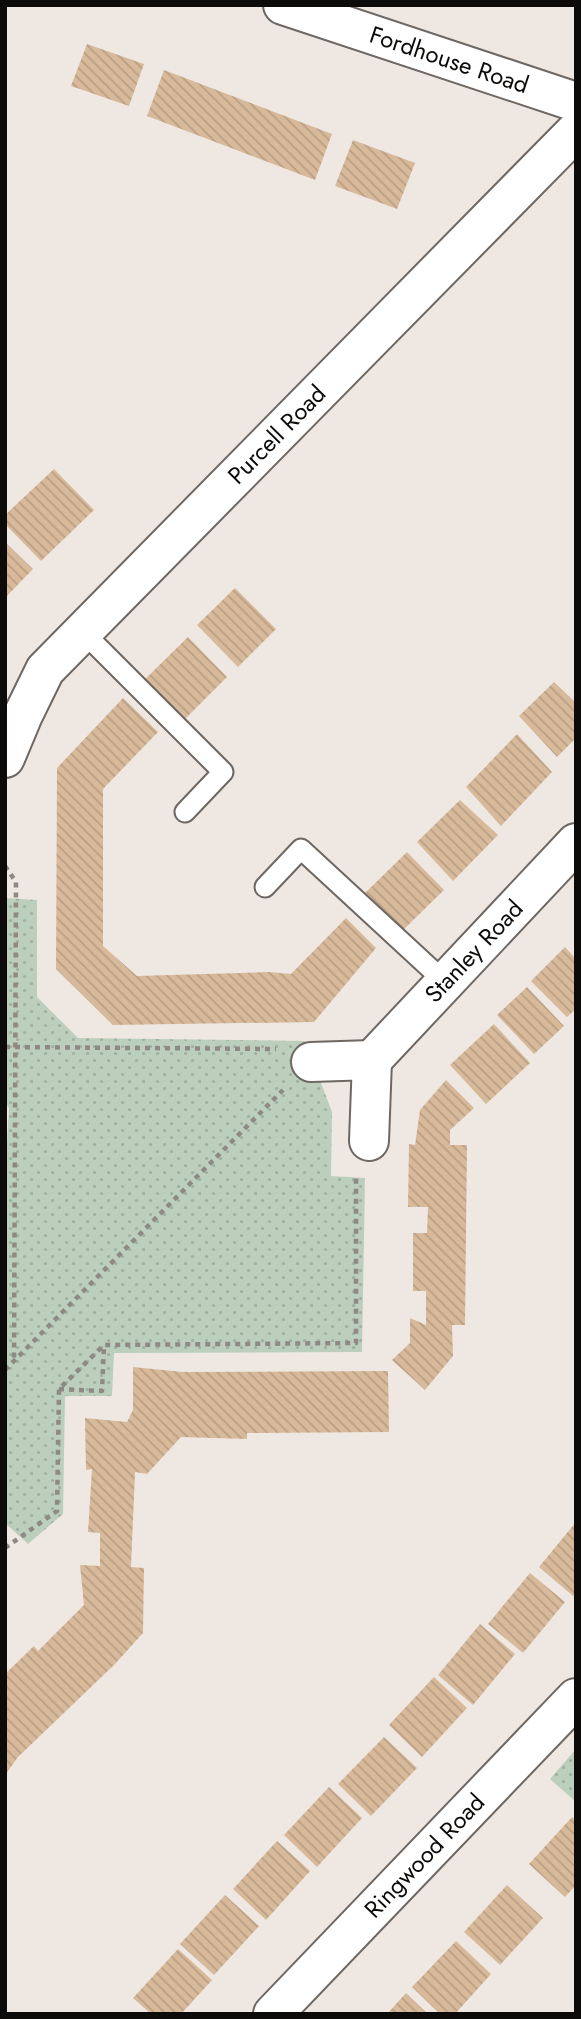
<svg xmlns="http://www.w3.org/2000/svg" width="581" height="2019" viewBox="0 0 581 2019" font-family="Jost,sans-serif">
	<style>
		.green { fill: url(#green-dots) }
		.building { fill: url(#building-back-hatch) }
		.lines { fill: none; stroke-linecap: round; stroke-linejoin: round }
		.service-casing { stroke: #6e6762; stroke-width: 23 }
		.minor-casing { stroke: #6e6762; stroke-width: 42 }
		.path { stroke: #8e8985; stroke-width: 4.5; stroke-dasharray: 5 5; stroke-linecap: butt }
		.service { stroke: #fff; stroke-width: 19 }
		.minor { stroke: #fff; stroke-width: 38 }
		.labels { text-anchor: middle; stroke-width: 5; stroke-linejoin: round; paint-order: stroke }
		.street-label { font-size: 24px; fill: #0d0b09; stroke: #efe8e2 }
	</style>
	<defs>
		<pattern id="green-dots" width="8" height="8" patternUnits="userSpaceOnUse" patternTransform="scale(1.75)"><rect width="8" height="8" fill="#bbcfbc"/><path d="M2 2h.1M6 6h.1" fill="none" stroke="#a0b0a0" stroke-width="1.8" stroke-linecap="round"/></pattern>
		<pattern id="building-back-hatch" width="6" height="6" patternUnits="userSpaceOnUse" patternTransform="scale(1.75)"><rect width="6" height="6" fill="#d8ba9b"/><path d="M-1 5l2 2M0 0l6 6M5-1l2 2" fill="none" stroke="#b89f84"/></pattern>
	</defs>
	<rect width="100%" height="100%" fill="#efe8e2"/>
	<!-- green -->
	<path class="green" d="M5 898 37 900V997L78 1038 305 1041 332 1112 331 1176 365 1178 362 1352 114 1353 112 1396H65L63 1514 28 1544 5 1523V1176L9 1108 5 1103Z
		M576 1749V1802L550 1779Z"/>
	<!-- building -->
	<path class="building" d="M87 44 144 64 129 106 71 86Z
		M164 70 332 134 315 180 147 116Z
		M353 140 415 163 397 209 335 186Z
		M54 469 94 510 41 561 5 524V515Z
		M5 542 33 569 5 598Z
		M235 588 276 629 238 667 197 625Z
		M188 637 227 677 178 726 139 685Z
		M554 682 576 703V738L557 757 519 716Z
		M123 698 158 732 103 789V946L137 976 269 972 291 974 346 918 376 948 314 1022 113 1025 56 969 57 768Z
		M517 734 552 772 501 826 466 787Z
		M460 800 498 835 453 881 417 842Z
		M407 852 444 890 402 931 365 893Z
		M565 947 576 959V1009L567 1017 531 981Z
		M527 987 564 1026 534 1054 497 1015Z
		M494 1024 530 1063 486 1104 450 1065Z
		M446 1080 474 1108 450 1130V1145H467L465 1325H452L453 1356 425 1390 392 1360 410 1343V1318L426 1325V1291H413V1233H427L428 1207H408L409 1144 415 1145 420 1110Z
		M133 1367 183 1372 388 1371 389 1432 247 1433V1439L181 1437 147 1474 135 1472 131 1567 144 1568 143 1633 115 1664 18 1757 5 1775V1674L34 1646 38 1651 84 1605 80 1565 100 1566V1533L88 1532 92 1469 86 1470 85 1418 127 1422 133 1410Z
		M576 1522V1593L573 1596 539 1567Z
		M530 1573 565 1602 523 1653 488 1624Z
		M480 1624 515 1654 473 1705 438 1675Z
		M434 1677 467 1708 422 1757 389 1725Z
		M384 1737 417 1768 371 1816 338 1784Z
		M329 1787 362 1818 317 1867 284 1835Z
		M572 1817 576 1820V1885L565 1897 529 1864Z
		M277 1841 310 1871 266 1920 233 1889Z
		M507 1885 543 1918 500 1965 464 1932Z
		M225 1895 259 1926 214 1975 180 1944Z
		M456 1941 491 1974 455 2014H440L412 1987Z
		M178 1949 212 1980 181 2014H151L133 1998Z
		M406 1993 428 2014H387Z"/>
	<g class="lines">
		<!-- service casing -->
		<g class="service-casing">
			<path id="service" d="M83 632 223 772 185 812
				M265 887 301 849 445 982"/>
		</g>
		<!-- minor casing -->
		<g class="minor-casing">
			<g id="minor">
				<path id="s1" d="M283 5 576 102"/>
				<path id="s2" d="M5 758 23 715 45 670 576 131"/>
				<path id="s3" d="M372 1060 576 843"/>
				<path d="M311 1062 372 1060 369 1141"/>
				<path id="s4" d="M273 2014 576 1698"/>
			</g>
		</g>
		<!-- path -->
		<path class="path" d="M5 866 16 882 14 1360
			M5 1047 276 1049
			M5 1370 283 1090
			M59 1389 102 1391 104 1346
			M5 1548 57 1511 59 1389 104 1345 356 1343V1178"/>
		<!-- service -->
		<use href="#service" class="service"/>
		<!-- minor -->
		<use href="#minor" class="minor"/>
	</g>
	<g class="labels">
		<!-- street labels -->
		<g class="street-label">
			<text dy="8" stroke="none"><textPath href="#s1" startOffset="175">Fordhouse Road</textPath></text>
			<text dy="8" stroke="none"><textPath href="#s2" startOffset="427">Purcell Road</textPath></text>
			<text dy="8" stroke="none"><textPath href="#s3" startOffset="149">Stanley Road</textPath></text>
			<text dy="8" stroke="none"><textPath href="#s4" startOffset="219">Ringwood Road</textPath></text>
		</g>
	</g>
	<!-- border -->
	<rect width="581" height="2019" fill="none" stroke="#0d0b09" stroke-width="14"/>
</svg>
